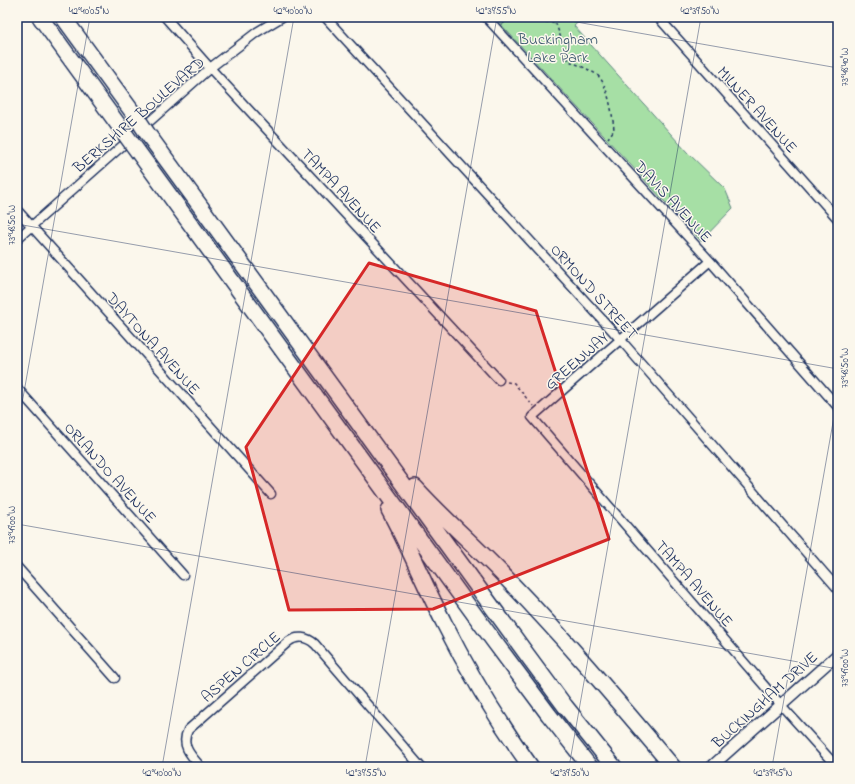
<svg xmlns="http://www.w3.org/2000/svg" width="855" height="784" viewBox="0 0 855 784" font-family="'Indie Flower',sans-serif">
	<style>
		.green { fill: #a6dfa5; stroke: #608782 }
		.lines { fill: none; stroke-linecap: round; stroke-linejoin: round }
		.minor-casing { stroke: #1b2f5e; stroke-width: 11 }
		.tertiary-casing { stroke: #1b2f5e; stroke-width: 13 }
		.motorway-casing { stroke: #1b2f5e; stroke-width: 18 }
		.path { stroke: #1b2f5e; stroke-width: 1.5; stroke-dasharray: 3 3; stroke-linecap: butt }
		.minor { stroke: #fbf7ec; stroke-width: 8 }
		.tertiary { stroke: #fbf7ec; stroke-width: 10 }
		.motorway { stroke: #fbf7ec; stroke-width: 15 }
		.motorway-bridge-casing { stroke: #1b2f5e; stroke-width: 18; stroke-linecap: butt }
		.motorway-bridge { stroke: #fbf7ec; stroke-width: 15 }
		.marked { fill: #d62828; fill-opacity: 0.2; stroke: #d62828; stroke-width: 3; stroke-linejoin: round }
		.ticks { fill: none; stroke: #1b2f5e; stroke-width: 1; stroke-opacity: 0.45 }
		.labels { text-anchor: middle; stroke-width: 3; stroke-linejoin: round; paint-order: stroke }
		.park-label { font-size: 16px; fill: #3e5b70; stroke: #fbf7ec }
		.street-label { font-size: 16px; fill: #1b2f5e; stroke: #fbf7ec }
		.neatline { fill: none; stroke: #1b2f5e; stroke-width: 1.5 }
		.ticks-label { font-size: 10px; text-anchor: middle; fill: #1b2f5e }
	</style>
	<rect width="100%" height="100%" fill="#fbf7ec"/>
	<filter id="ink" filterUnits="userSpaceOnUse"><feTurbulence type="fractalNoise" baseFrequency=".025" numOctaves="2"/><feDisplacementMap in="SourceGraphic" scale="8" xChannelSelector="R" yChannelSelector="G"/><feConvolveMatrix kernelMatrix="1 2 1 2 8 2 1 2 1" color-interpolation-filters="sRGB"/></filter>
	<g filter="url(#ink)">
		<!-- green -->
		<path class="green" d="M494 17H584L574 26 687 152 725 189 733 208 701 241Z"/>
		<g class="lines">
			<!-- minor casing -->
			<g class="minor-casing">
				<path id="minor" d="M165 17 210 68 499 380
					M325 17 620 339 838 589
					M486 17 710 261 838 407
					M658 17 838 219
					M837 17 838 18
					M17 210 271 494
					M17 239 210 68 257 32 282 17
					M710 261 532 417 781 705 837 767
					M17 388 183 575
					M17 567 115 678
					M201 767C191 756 180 745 188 730L288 642C297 635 307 637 315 644L421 767"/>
			</g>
			<!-- tertiary casing -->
			<g class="tertiary-casing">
				<path id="tertiary" d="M711 767 838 654"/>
			</g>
			<!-- motorway casing -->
			<g class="motorway-casing">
				<path id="motorway" d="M40 17 125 134
					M63 17 139 121
					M147 133 528 656 565 706 614 767
					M133 145 493 640 549 715 590 767
					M415 487C445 520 479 549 509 581 567 641 620 704 673 767
					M389 510C409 547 425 586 444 623 469 673 498 721 531 767"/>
			</g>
			<!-- path -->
			<path class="path" d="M522 17C533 21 545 21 556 24
				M557 17 556 24 569 61C578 65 589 69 597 75 608 83 613 117 614 130L608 138
				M502 24 513 17H519
				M507 382 514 383 533 406"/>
			<!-- minor -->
			<use href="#minor" class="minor"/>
			<!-- tertiary -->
			<use href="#tertiary" class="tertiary"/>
			<!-- motorway -->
			<use href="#motorway" class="motorway"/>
			<!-- motorway-bridge casing -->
			<g class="motorway-bridge-casing">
				<path id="motorway-bridge" d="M139 121 147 133
					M125 134 133 145"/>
			</g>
			<!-- motorway-bridge -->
			<use href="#motorway-bridge" class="motorway-bridge"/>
		</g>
	</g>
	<!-- marked area -->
	<path class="marked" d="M369 263 536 311 609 539 433 609 289 610 246 447Z"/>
	<!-- ticks -->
	<path class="ticks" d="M548 17 838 68M17 224 838 369M17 432 90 17M17 524 838 669M162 767 294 17M365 767 497 17M569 767 701 17M772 767 838 394"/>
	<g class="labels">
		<!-- park labels -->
		<g class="park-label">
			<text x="558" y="44">Buckingham<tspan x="558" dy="18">Lake Park</tspan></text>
		</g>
		<!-- street labels -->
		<g class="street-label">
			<text transform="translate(758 109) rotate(48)" y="6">MILNER AVENUE</text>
			<text transform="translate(138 114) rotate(-41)" y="6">BERKSHIRE BOULEVARD</text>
			<text transform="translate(342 190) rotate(47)" y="6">TAMPA AVENUE</text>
			<text transform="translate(674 201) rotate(47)" y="6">DAVIS AVENUE</text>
			<text transform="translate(595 291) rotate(48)" y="6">ORMOND STREET</text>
			<text transform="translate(154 343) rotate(48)" y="6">DAYTONA AVENUE</text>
			<text transform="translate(576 360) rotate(-41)" y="6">GREENWAY</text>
			<text transform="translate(111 472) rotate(48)" y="6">ORLANDO AVENUE</text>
			<text transform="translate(695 583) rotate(49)" y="6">TAMPA AVENUE</text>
			<text transform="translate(240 666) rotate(-41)" y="6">ASPEN CIRCLE</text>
			<text transform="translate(764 699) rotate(-42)" y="6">BUCKINGHAM DRIVE</text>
		</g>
	</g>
	<!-- margin -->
	<rect width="855" height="784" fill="none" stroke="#fbf7ec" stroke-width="44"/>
	<rect x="22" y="22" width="811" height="740" class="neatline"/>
	<g class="ticks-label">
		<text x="89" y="14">42°40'05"N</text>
		<text x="293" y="14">42°40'00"N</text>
		<text x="496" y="14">42°39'55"N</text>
		<text x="700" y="14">42°39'50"N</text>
		<text transform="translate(844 67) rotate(-90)" y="4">73°48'40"W</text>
		<text transform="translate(11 225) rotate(-90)" y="4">73°48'50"W</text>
		<text transform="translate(844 368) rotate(-90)" y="4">73°48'50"W</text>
		<text transform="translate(11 525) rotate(-90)" y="4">73°49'00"W</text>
		<text transform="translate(844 668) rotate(-90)" y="4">73°49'00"W</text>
		<text x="162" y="776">42°40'00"N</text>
		<text x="366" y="776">42°39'55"N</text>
		<text x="570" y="776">42°39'50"N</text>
		<text x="773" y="776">42°39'45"N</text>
	</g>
</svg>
